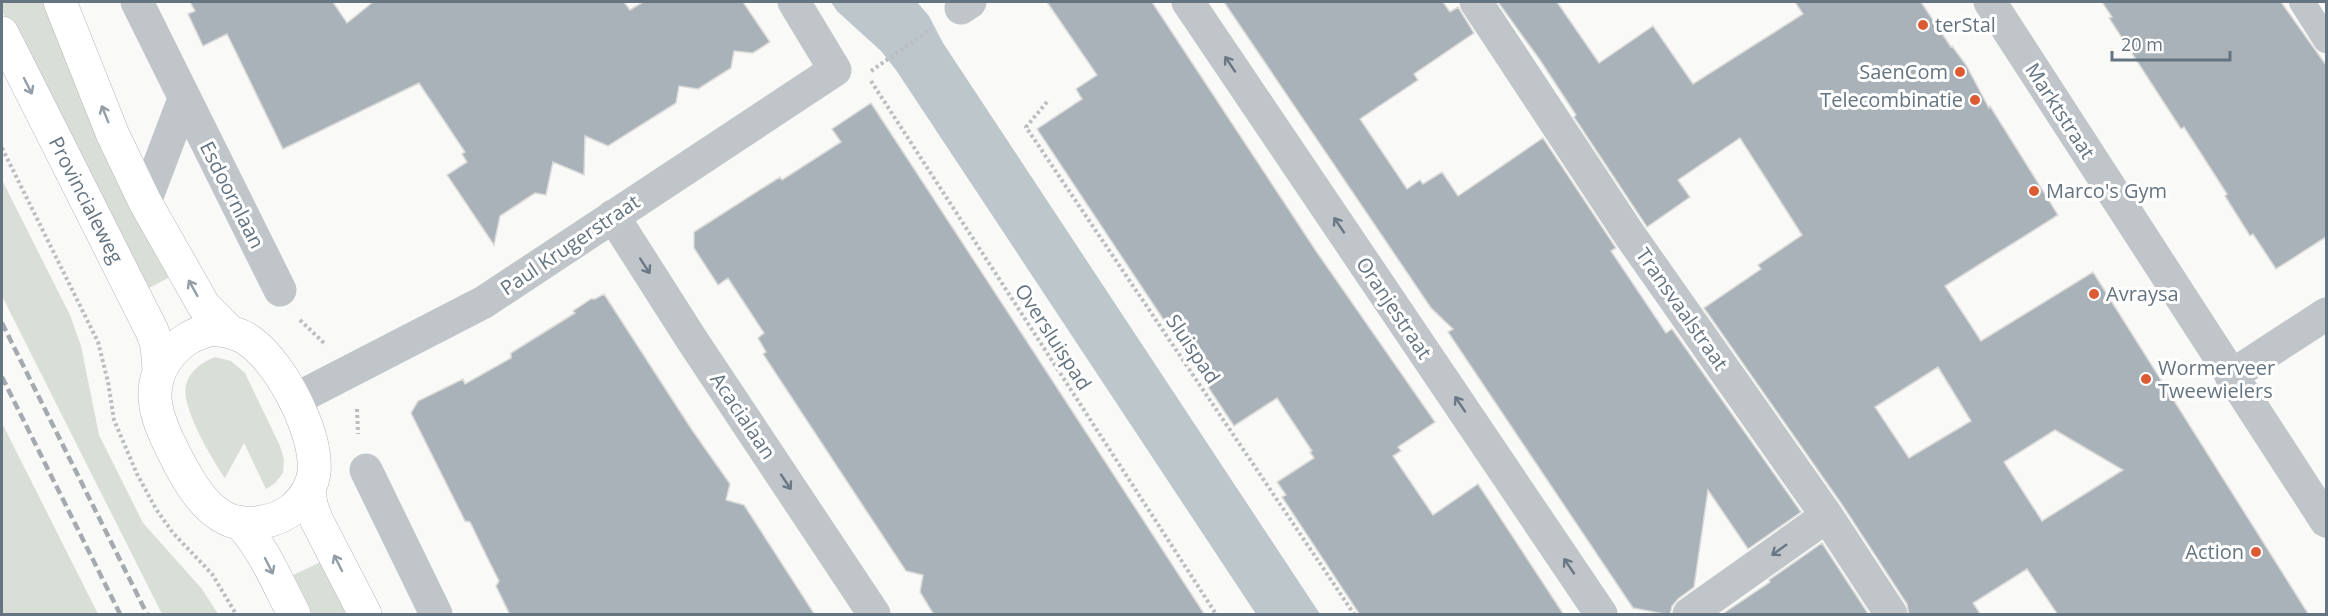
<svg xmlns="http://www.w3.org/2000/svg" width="2328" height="616" viewBox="0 0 2328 616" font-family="'Open Sans',sans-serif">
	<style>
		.green { fill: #d9ded6 }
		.water { fill: #bcc6cb }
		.building { fill: #a9b2b8; stroke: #dbdbd9; stroke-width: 1.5; fill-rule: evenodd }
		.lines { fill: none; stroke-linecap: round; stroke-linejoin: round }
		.primary-casing { stroke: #b4b9bd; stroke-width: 34 }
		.path { stroke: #bbbec1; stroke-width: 4; stroke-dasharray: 3 3; stroke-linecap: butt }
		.pedestrian { stroke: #c0c5c9; stroke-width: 26 }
		.minor { stroke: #c0c5c9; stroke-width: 33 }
		.primary { stroke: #fff; stroke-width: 33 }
		.rail { stroke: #a4aab0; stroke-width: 4.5; stroke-dasharray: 9 4.5; stroke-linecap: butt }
		.oneway { stroke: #6a7885 }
		.oneway2 { stroke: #939ea7 }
		.poi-dot { fill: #dd5b33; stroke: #fff; stroke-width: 2 }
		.labels { text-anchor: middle; stroke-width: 6; stroke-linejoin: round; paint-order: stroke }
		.poi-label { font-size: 20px; fill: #657481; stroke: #fff; text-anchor: start }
		.street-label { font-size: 20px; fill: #657481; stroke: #fff }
	</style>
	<rect width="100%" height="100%" fill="#f9f9f7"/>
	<!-- green -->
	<path class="green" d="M2 2H46L172 276 149 288 10 28 2 11Z
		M2 180 70 315 81 346 99 435 143 523 202 589 218 614H162L2 296Z
		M215 357 231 361 245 373 280 446 284 460 283 473 275 483 266 489 244 443 225 478C213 461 180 406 186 385 190 370 201 363 215 357Z
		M2 423 98 614H2Z
		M323 561 350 614H312L293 575Z"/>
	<!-- water -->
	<path class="water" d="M831 2H917L929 16 943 43 1320 614H1256L896 70 881 51 837 11Z"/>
	<!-- building -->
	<path class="building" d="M190 2H333L347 23 373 2H624L630 10 643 2H743L770 42 753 53 734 51 731 68 698 89 679 86 676 103 608 146 585 136 584 175 553 162 546 195 535 193 500 216 494 245 447 175 467 162 462 154 465 152 419 83 283 149 227 34 203 46 188 14 195 11Z
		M1047 2H1152L1316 251 1435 422 1398 447 1401 451 1393 456 1433 515 1478 484 1564 615H1360L1282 497 1286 495 1277 482 1314 458 1310 452 1312 451 1277 398 1234 426 1037 129 1082 99 1076 89 1097 75Z
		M1224 2H1443L1450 12 1458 7 1474 33 1414 74 1418 80 1360 119 1407 189 1420 180 1423 184 1442 172 1458 196 1543 138 1616 248 1611 251 1666 333 1672 329 1801 512 1748 549 1708 490 1694 587 1678 599 1672 606 1670 615 1633 608 1448 332 1453 329 1431 308Z
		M1498 2H1557L1599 63 1653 26 1693 84 1803 14 1795 2H1921L1951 47 1952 46 1966 65 1989 108 1990 106 2058 215 1945 286 1981 341 2093 272 2309 615H2058L2027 569 1973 603 1981 615H1909L1907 604 1843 506 1704 308 1761 269 1758 265 1802 235 1740 138 1678 180 1690 197 1647 227 1574 117 1576 115 1540 60ZM1938 367 1971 421 1909 458 1875 407ZM2055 430 2123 470 2042 521 2004 462Z
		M2102 2H2281L2326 65V237L2276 269 2253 234 2250 236 2225 196 2227 194 2184 127 2181 129 2109 18 2112 17Z
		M871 103 1022 334 1205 615H934L920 592 923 575 906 571 763 354 766 352 758 338 764 333 728 278 718 285 694 248V232L780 177 782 180 841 142 832 129Z
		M604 294 692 430 730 484 726 500 744 505 815 615H510L496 586 499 581 486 555 470 522 465 521 411 413 418 401 463 379 465 384 511 358V353L575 313 573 311 591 299H595Z
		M1822 543 1869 615H1721L1770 582 1769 580Z"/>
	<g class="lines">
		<!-- primary casing -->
		<g class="primary-casing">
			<path id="primary" d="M60 2 113 135 145 202 204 306 230 332
				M2 33 152 331 157 345 159 369
				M212 329C226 331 240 333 251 342 282 365 318 434 314 473 312 487 304 499 294 508 277 522 245 529 225 518 203 507 188 480 177 459 160 425 142 391 168 357 180 341 193 334 212 329Z
				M309 490 311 505 317 521 365 614
				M239 522C264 548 277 582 294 614"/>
		</g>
		<!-- path -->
		<path class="path" d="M871 71 931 29
			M871 81 1216 614
			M1047 102 1026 127 1354 614
			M2 148 98 342 108 382 114 420 137 474 156 509 173 533 212 574 236 614
			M300 320 325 344
			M357 409 358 434"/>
		<!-- pedestrian -->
		<path class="pedestrian" d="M2302 2 2326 40"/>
		<!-- minor -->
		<path class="minor" d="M137 2 280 290
			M1188 2 1601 614
			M1476 2 1629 234 1827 516 1891 614
			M1990 2 2326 521
			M961 8 970 2
			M145 202 184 99
			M613 216 692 340 874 614
			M2231 376 2326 314
			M294 400 484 302 835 70 794 2
			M366 470 436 614
			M1689 614 1827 516"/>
		<!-- primary -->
		<use href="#primary" class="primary"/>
		<!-- rail -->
		<path class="rail" d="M2 323 147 614
			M2 377 120 614"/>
	</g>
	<!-- one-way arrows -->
	<defs><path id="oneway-shaft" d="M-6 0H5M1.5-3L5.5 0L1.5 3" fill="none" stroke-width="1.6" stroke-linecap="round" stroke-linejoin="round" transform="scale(1.5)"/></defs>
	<g class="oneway">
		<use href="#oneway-shaft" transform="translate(1230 64) rotate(-124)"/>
		<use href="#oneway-shaft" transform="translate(1339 225) rotate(-124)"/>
		<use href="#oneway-shaft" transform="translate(645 266) rotate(57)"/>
		<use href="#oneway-shaft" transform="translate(1460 404) rotate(-124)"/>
		<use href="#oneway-shaft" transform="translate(786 482) rotate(56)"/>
		<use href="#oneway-shaft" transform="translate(1779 550) rotate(144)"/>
		<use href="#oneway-shaft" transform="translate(1569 566) rotate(-124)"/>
	</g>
	<g class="oneway2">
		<use href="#oneway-shaft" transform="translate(28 86) rotate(63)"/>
		<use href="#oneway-shaft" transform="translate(105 114) rotate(-112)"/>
		<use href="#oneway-shaft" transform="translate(193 288) rotate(-119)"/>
		<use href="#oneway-shaft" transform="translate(338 563) rotate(-117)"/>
		<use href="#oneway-shaft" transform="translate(269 566) rotate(63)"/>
	</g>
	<!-- markers -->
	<g class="poi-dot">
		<circle cx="1923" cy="25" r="6"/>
		<circle cx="1960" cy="72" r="6"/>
		<circle cx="1975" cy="100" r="6"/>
		<circle cx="2034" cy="191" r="6"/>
		<circle cx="2094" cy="294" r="6"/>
		<circle cx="2146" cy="379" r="6"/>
		<circle cx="2256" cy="552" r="6"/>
	</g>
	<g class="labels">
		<!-- poi labels -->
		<g class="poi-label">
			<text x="1935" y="32">terStal</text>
			<text x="1948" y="79" text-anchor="end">SaenCom</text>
			<text x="1963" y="107" text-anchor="end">Telecombinatie</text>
			<text x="2046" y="198">Marco's Gym</text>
			<text x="2106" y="301">Avraysa</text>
			<text x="2158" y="375">Wormerveer<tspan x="2158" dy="23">Tweewielers</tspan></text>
			<text x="2244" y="559" text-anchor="end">Action</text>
		</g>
		<!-- street labels -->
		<g class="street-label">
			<text transform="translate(2060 111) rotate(57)" y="7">Marktstraat</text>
			<text transform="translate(232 195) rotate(63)" y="7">Esdoornlaan</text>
			<text transform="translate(86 200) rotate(63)" y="7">Provincialeweg</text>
			<text transform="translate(570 245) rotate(-34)" y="7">Paul Krugerstraat</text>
			<text transform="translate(1394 308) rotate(56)" y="7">Oranjestraat</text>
			<text transform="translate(1682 309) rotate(55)" y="7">Transvaalstraat</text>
			<text transform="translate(1053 337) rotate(57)" y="7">Oversluispad</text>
			<text transform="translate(1193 349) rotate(56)" y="7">Sluispad</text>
			<text transform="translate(743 416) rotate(56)" y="7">Acacialaan</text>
		</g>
	</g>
	<!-- border -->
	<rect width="2328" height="616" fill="none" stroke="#657481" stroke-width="6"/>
	<!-- scale -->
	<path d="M2112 51v9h118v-9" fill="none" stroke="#657481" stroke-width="3"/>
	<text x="2121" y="51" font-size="18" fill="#657481" stroke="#ffffff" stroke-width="4.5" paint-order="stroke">20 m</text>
</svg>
